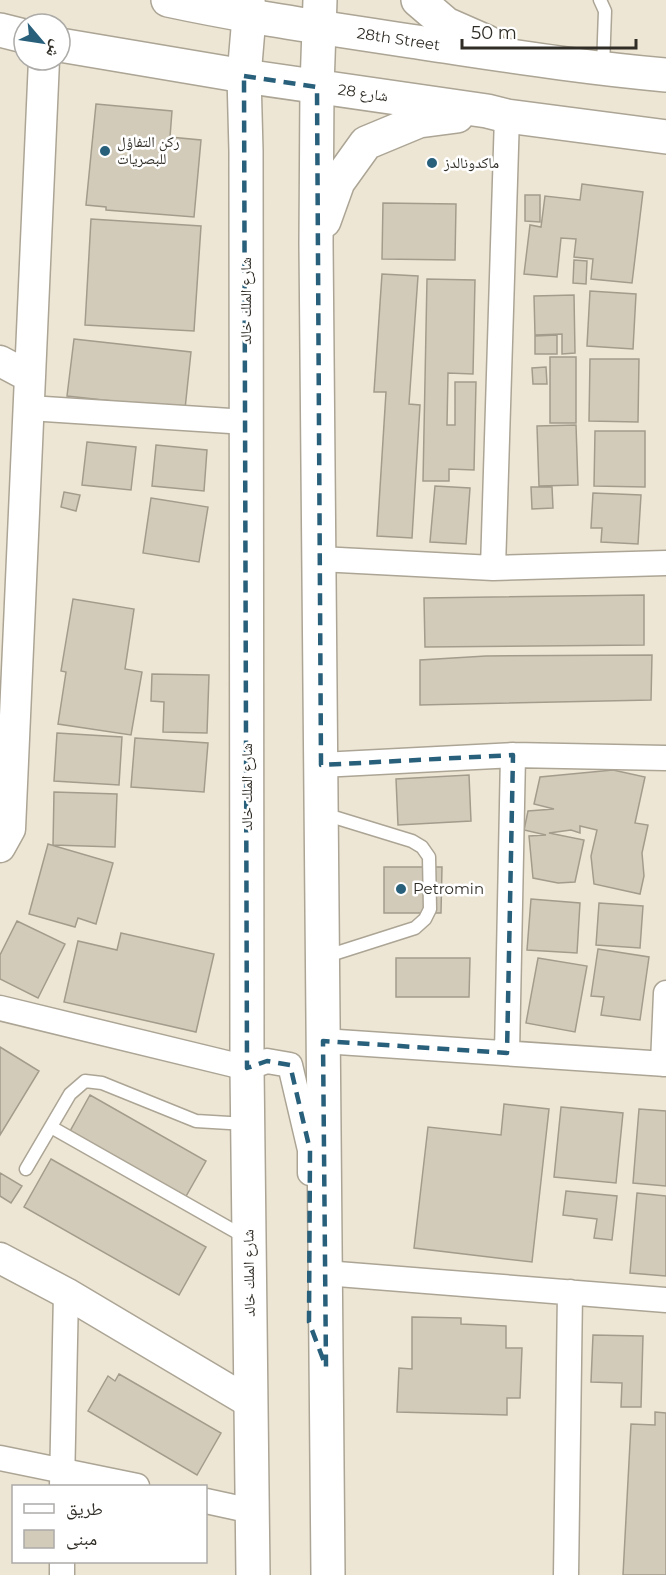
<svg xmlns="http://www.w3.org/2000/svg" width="666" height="1575" viewBox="0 0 666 1575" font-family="Montserrat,'Noto Naskh Arabic',sans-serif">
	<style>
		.building { fill: #d3cbba; stroke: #a39c8c; stroke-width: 1.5 }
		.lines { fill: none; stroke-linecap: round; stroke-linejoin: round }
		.service-casing { stroke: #aca595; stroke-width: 15 }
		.minor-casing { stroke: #aca595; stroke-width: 27 }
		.tertiary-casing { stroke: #aca595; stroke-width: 33 }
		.primary-casing { stroke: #aca595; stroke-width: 36 }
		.service { stroke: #fff; stroke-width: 12 }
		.minor { stroke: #fff; stroke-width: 24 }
		.tertiary { stroke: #fff; stroke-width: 30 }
		.primary { stroke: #fff; stroke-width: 33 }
		.marked { fill: none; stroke: #285f7a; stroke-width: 4.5; stroke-dasharray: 12 8; stroke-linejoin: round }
		.poi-dot { fill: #285f7a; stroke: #fff; stroke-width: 2 }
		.labels { text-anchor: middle; stroke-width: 5; stroke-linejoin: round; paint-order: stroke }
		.street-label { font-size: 15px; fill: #302d26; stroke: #fff }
		.poi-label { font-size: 15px; fill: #302d26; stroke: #fff; text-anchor: start }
	</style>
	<rect width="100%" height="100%" fill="#eee6d5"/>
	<!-- building -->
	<path class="building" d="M96 104 172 111 170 137 201 140 194 217 106 210V207L86 205Z
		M582 184 643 192 632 283 591 279 593 259 574 257 576 239 561 238 557 277 524 274 530 225 541 227 545 196 580 200Z
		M525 195H540V222L525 221Z
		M383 203 456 204 455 260 382 259Z
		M91 219 201 226 194 331 85 325Z
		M574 260 587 261 586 284 573 283Z
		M382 274 418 276 409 404 420 405 412 538 377 536 386 392H374Z
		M427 279 475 280 473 374 448 373 447 425H455V382H476L474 470 449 469V481H423Z
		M590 291 636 294 633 349 587 346Z
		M574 295 575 353 562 354V334L535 335 534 296Z
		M557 335V354H535V336Z
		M74 339 191 352 185 409 67 396Z
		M550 357H576V423H550Z
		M590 359H639L638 422 589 421Z
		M546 367 547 384H533L532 368Z
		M576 425 578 485 539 486 537 426Z
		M595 431H645V487L594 486Z
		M87 442 136 447 131 490 82 485Z
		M156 445 207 450 204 491 152 486Z
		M435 486 470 488 466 544 430 542Z
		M531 487H552L553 508 532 509Z
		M64 492 80 495 76 511 61 507Z
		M593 493 641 495 638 544 601 542 602 528H591Z
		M151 498 208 507 199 562 143 553Z
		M644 595V645L425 647 424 598Z
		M73 599 134 609 125 669 142 672 131 735 58 724 66 672 61 671Z
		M652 655 651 700 420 705V660L486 656Z
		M152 674 209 675 207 733 163 732 164 702 151 701Z
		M57 733 122 737 119 785 54 781Z
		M135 738 208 743 204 792 131 787Z
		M613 770 645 777 635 823 648 825 642 853 644 876 640 894 594 884 591 856 597 830 580 826V833L571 830 549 833 584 840 575 882 558 883 533 878 529 836 546 835 524 830 528 811 554 809 534 804 540 777Z
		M469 775 471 821 398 825 396 779Z
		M54 792 117 794 115 847 53 845Z
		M48 844 113 863 96 924 78 918 75 927 29 914Z
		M384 867H442L441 913H384Z
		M531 899 580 903 577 953 527 950Z
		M599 903 643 906 640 948 596 945Z
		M17 921 65 944 38 998 0 979V955Z
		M121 933 214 954 196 1032 64 1002 78 941 117 950Z
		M598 949 649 957 640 1020 601 1015 604 997 591 996Z
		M396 958H470L469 997H396Z
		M538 958 587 966 575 1032 526 1023Z
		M0 1047 39 1071 0 1135Z
		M90 1095 206 1161 185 1198 69 1133Z
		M504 1104 549 1109 532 1262 414 1248 428 1127 501 1135Z
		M561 1107 623 1113 616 1183 554 1177Z
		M639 1109 666 1111V1186L633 1183Z
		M51 1159 206 1247 179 1295 24 1207Z
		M0 1173 22 1186 11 1203 0 1196Z
		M566 1191 617 1196 612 1240 594 1238 597 1219 563 1215Z
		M637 1193 666 1196V1276L630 1273Z
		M412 1317 461 1318V1324L506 1326V1348H522L520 1398H507V1415L397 1412 399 1368 412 1369Z
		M593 1335 643 1336 641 1407H621L622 1383 591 1382Z
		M119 1374 221 1433 197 1475 88 1411 108 1376 115 1381Z
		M655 1412 666 1413V1575H623L631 1424 655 1425Z"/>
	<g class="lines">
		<!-- service casing -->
		<g class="service-casing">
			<path id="service" d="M600 0 605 11 603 67
				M324 814 412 841 422 847 429 857 430 909 425 919 415 928 324 957
				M51 1127 245 1237
				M26 1169 70 1094 85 1081 102 1083 196 1121 246 1124"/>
		</g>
		<!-- minor casing -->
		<g class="minor-casing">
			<path id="minor" d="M29 408 246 422
				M320 559 493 568 666 563
				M493 568 507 116
				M321 765 513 755 666 758
				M0 1008 247 1068 267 1061 290 1065 310 1150V1173
				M323 1041 666 1064
				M507 1053 513 755
				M663 1064 666 993
				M325 1273 666 1300
				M0 1458 137 1486
				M62 1486 66 1293
				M206 1501 252 1511
				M62 1562V1575
				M566 1575 570 1292"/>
		</g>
		<!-- tertiary casing -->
		<g class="tertiary-casing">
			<path id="tertiary" d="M0 361 30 377
				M0 847 10 829 44 60
				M0 1258 66 1293 251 1403"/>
		</g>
		<!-- primary casing -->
		<g class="primary-casing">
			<g id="primary">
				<path id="s1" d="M168 0C252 18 337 30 423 43 504 55 585 68 666 75"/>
				<path d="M248 0 249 17 244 76 246 151 247 1068 253 1575"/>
				<path d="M320 0 317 87 316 243 328 1575"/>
				<path d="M418 0 446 24 487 42"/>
				<path d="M0 30 24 36"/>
				<path d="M60 45 244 76 487 111 507 116 666 137"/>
				<path d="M324 221 338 182 366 143 419 121 457 116"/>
			</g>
		</g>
		<!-- service -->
		<use href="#service" class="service"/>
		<!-- minor -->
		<use href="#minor" class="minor"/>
		<!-- tertiary -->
		<use href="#tertiary" class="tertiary"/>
		<!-- primary -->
		<use href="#primary" class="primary"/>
	</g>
	<!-- marked area -->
	<path class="marked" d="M244 76 317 87 321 765 513 755 507 1053 323 1041 326 1367 309 1322 310 1150 290 1065 267 1061 247 1068Z"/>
	<!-- markers -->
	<g class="poi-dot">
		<circle cx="105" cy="151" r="6"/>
		<circle cx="432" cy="163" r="6"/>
		<circle cx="401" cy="889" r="6"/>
	</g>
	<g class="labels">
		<!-- street labels -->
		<g class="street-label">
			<text dy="5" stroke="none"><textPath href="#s1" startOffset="234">28th Street</textPath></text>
			<text transform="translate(363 93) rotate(8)" y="5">شارع 28</text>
			<text transform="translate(246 301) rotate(-90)" y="5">شارع الملك خالد</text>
			<text transform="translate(247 787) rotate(-90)" y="5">شارع الملك خالد</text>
			<text transform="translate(249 1273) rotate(-91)" y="5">شارع الملك خالد</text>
		</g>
		<!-- poi labels -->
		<g class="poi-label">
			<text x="117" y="147">ركن التفاؤل<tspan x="117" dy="17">للبصريات</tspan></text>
			<text x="444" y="168">ماكدونالدز</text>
			<text x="413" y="894">Petromin</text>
		</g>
	</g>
	<!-- legend -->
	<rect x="12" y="1485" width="195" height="78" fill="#ffffff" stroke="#acaba8" stroke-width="1.5"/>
	<rect x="24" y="1504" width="30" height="9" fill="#ffffff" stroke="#acaba8" stroke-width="1.5"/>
	<text x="66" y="1515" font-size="18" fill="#302d26">طريق</text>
	<rect x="24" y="1530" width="30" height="18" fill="#d3cbba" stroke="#acaba8" stroke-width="1.5"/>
	<text x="66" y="1545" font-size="18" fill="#302d26">مبنى</text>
	<!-- north arrow -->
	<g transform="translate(42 42) rotate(119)"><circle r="28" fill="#ffffff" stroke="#acaba8" stroke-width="1.5"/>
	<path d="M0-4.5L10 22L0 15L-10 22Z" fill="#285f7a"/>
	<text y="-9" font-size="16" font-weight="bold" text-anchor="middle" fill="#302d26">ش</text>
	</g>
	<!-- scale -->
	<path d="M462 39v9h174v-9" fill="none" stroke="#302d26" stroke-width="3"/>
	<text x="471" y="39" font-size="18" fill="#302d26" stroke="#ffffff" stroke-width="4.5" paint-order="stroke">50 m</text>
</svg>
